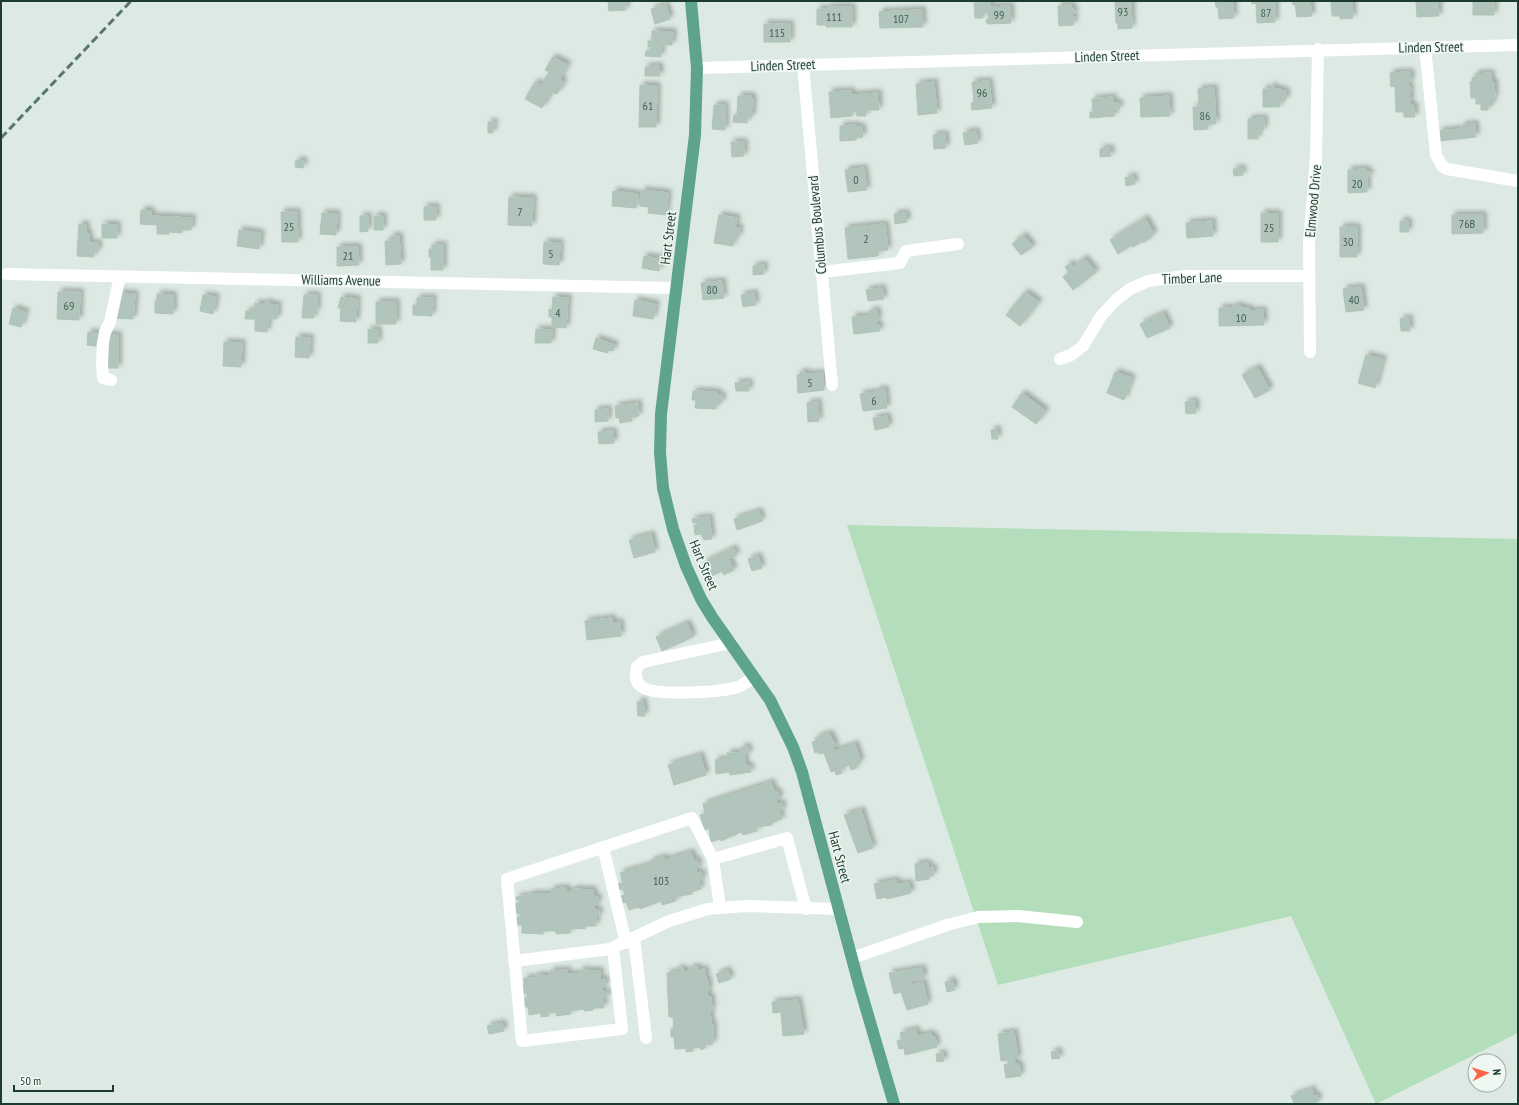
<svg xmlns="http://www.w3.org/2000/svg" width="1519" height="1105" viewBox="0 0 1519 1105" font-family="'PT Sans Narrow',sans-serif">
	<style>
		.green { fill: #b4debb }
		.building { fill: #b2c5bc; stroke: #afc4ba; filter: url(#shadow) }
		.lines { fill: none; stroke-linecap: round; stroke-linejoin: round }
		.minor { stroke: #fff; stroke-width: 12 }
		.major { stroke: #5ea48c; stroke-width: 12 }
		.rail { stroke: #58776c; stroke-width: 3; stroke-dasharray: 8 4; stroke-linecap: butt }
		.labels { text-anchor: middle; stroke-width: 3; stroke-linejoin: round; paint-order: stroke }
		.number-label { font-size: 12px; fill: #435e53 }
		.street-label { font-size: 14px; fill: #1e3b30; stroke: #eef7f1 }
	</style>
	<defs>
		<filter id="shadow"><feDropShadow dx="3.5" dy="-3.5" stdDeviation="2" flood-color="#0004"/></filter>
	</defs>
	<rect width="100%" height="100%" fill="#ddeae3"/>
	<!-- green -->
	<path class="green" d="M847 525 1518 539V1033L1376 1104 1291 916 998 985Z"/>
	<!-- building -->
	<path class="building" d="M608 1H626V10L609 11Z
		M1215 1H1233L1234 18 1219 19 1218 7H1216Z
		M1252 1H1275V22L1257 23 1256 3 1252 4Z
		M1292 1H1310L1312 16 1297 17 1295 4 1293 5Z
		M1331 1H1352L1353 18 1340 19V16H1332Z
		M1416 1H1438L1439 16 1417 17Z
		M1473 1H1494V15H1473Z
		M1115 2H1131L1132 28 1118 29V23H1116Z
		M974 3H990V7L1010 6 1011 23 987 24 986 20 989 19 988 13H983V18H975Z
		M666 5 670 19 655 24 651 9Z
		M1071 5 1072 9H1074L1075 13 1072 14V17H1075L1073 25 1059 26 1058 6Z
		M828 7H852V27H826V25H817V9H828Z
		M922 10 923 27 880 28 879 12Z
		M764 24H790V42H764Z
		M652 31 673 32 672 45H661V57L645 56 646 51H651V47H648V41H652Z
		M553 57 568 65 560 79 564 82 557 94 552 92 542 108 525 99 535 82 541 85 549 72 545 70Z
		M659 66 660 76H645V67Z
		M1410 72 1411 82H1408L1409 88H1411L1409 98H1411V100H1409L1410 104 1414 106 1415 117H1404V112H1396L1395 86 1391 87 1390 73Z
		M1491 73V82H1494L1495 98H1492L1493 105H1488V110H1481V104H1476V98H1471L1470 82H1472V78L1475 77V74Z
		M989 81 992 108 972 110 971 103H974L972 82Z
		M934 82 937 113 918 115 916 84Z
		M640 85 657 86 656 127H639Z
		M1271 86H1274V89H1281V91H1286V100H1280V107H1263V89H1271Z
		M1214 88 1216 124H1207L1208 129 1194 130 1193 107H1199L1198 89Z
		M851 91 852 95 878 93 879 110H865L866 116H857L856 111H852V116L831 118 829 92Z
		M738 96H751V98L753 99 752 117H747V123L733 122 734 115H737Z
		M1169 96 1170 116 1141 117 1140 98Z
		M1113 97V103H1119L1120 109H1114L1115 116 1090 118V112H1093L1092 99Z
		M714 105H725V130L712 129Z
		M1264 118V130H1258V139H1248V119Z
		M488 122H494L493 133H488Z
		M1475 124 1476 137 1440 141 1439 131 1462 129V125Z
		M856 125V127H862L863 137 856 138V140L840 141V126Z
		M976 131 978 143 965 145 963 133Z
		M945 134 946 148 934 149 933 135Z
		M731 142H744V156L732 157Z
		M1110 148 1111 156 1100 157V149Z
		M296 160 304 161 303 168 295 167Z
		M864 168 867 190 848 192 845 170Z
		M1242 168 1243 175 1234 176 1233 169Z
		M1366 169V172H1370V176H1367V192L1348 193V170Z
		M1133 176 1135 184 1126 186 1125 178Z
		M642 190 668 193 666 215 648 213 649 207 640 206V204L637 203 636 208 612 206 613 191 638 194V199H641Z
		M509 197 533 198 532 226 508 225Z
		M424 207H436V220H424Z
		M141 210 151 211V216L192 218 191 230H182V233L169 232V234H157V225L140 224Z
		M281 212H297L298 242H282Z
		M322 213 337 214 336 235 320 234Z
		M906 213 907 222 895 224 894 214Z
		M1261 213 1278 214V242H1261Z
		M719 215 737 218 735 227 740 228 738 238 734 237 733 246 714 243Z
		M1452 215H1483V233L1452 234Z
		M360 216H368V231L360 232Z
		M374 216H383V230H374Z
		M1145 218 1154 234 1144 243 1143 241 1133 247 1132 245 1118 254 1110 240Z
		M1212 221 1213 236 1187 238 1186 223Z
		M1400 221H1408L1409 232H1400Z
		M79 224 86 225V234H89V243H98V252H94V257L77 256Z
		M102 224 117 225V238H102Z
		M885 224 888 250 878 251V256L848 259 845 228Z
		M1340 227H1357V257H1340Z
		M239 230 261 233 259 249 237 246Z
		M1023 235 1033 247 1021 255 1012 244Z
		M391 236H399L401 264 386 265 385 241H391Z
		M544 242 560 243 559 265 543 264Z
		M432 245H443V270H431V257H429V249H432Z
		M337 247H358L359 265 337 266Z
		M644 256 661 259 659 271 642 268Z
		M1084 258 1096 272 1073 290 1063 277 1069 272 1065 267 1070 263 1073 267Z
		M764 265V274L753 275V266Z
		M722 281 724 298 703 300 701 283Z
		M1361 287 1364 310 1346 312 1343 289Z
		M882 288 884 299 868 301 866 290Z
		M58 292H80L79 320 57 319Z
		M1025 292 1039 302 1020 326 1006 315Z
		M119 293 135 294 133 319 115 318Z
		M754 293 756 305 743 307 741 295Z
		M157 294 173 295V314L155 313V301H157Z
		M203 295 216 297 213 314 200 311Z
		M304 295H317V311H314V318H302Z
		M341 297 357 299 356 322 340 321 341 308H338Z
		M553 297 568 298 566 328 552 327V317H549V309L552 310Z
		M417 298H433L432 316 413 315V305H417Z
		M635 300 656 304 653 319 633 316Z
		M265 302H269V304L278 305 277 319H268L267 332 255 331V319H245L246 311H254L255 303 265 304Z
		M376 302H396V324H376Z
		M1233 306H1241V308H1249V311L1263 310 1264 325 1219 326V308H1234Z
		M13 308 26 312 21 327 9 324Z
		M877 310 878 320H876V325H879L880 331 854 334 852 317 869 316V311Z
		M1163 313 1170 328 1147 338 1140 324Z
		M1409 318 1410 331H1401L1400 319Z
		M368 329 378 330V343H368Z
		M536 329 552 330 551 343H535Z
		M88 332 97 333 96 346 87 345Z
		M106 335H118V368H103Z
		M296 337 310 338 309 358 295 357Z
		M596 338 615 345 613 351 608 350V353L593 349Z
		M224 342 242 343 241 367 223 366Z
		M1366 355 1383 359 1375 388 1358 383Z
		M1257 367 1270 390 1255 398 1242 375Z
		M800 372H805V374L823 373 824 390 798 393 797 375H800Z
		M1115 372 1132 378 1124 400 1107 393Z
		M749 382V391H736L735 383Z
		M885 389 887 408 863 411 860 394 877 392V390Z
		M693 391 717 392V395H722V403L716 402V409L695 408 696 400H692Z
		M1022 393 1046 411 1036 424 1012 407Z
		M1195 401 1196 413 1186 414 1185 402Z
		M818 402 819 421 808 422 807 403Z
		M638 403 639 416 631 417 632 421 620 423 619 418H616L615 406Z
		M608 409V421L595 422V410Z
		M887 416 889 427 875 430 873 418Z
		M997 429 998 439H992L991 430Z
		M613 431 614 443 599 444 598 432Z
		M759 511 762 521 737 530 734 519Z
		M709 517 712 539 704 540 701 534 695 535 694 525H698V523H693L692 519Z
		M651 534 655 552 634 558 629 540Z
		M733 548 737 555 729 559 734 570 724 575 722 571 710 577 703 563Z
		M758 556 762 568 752 571 748 559Z
		M612 618 613 623 620 622 621 636 587 640 585 621Z
		M687 623 693 637 662 651 656 637Z
		M643 701 645 716H638L637 702Z
		M829 733 836 746 833 747 834 751 855 744 861 762 855 764 857 768 851 770 849 765 840 769 842 773 836 775 835 771 831 772 824 753 819 754 818 752 815 753 812 742 816 741 815 738Z
		M741 747H748L749 754 744 755 746 766H750L751 772 730 775 729 772 716 774 715 760 728 759 727 753H741Z
		M700 755 706 775 674 785 668 765Z
		M771 782 774 792 777 791 780 798 776 799 777 805 782 803 783 809 779 811 782 819 771 823 772 825 756 827 757 831 743 835 741 832 721 841 720 839 711 842 709 828 705 830 700 815 705 814 703 804Z
		M861 810 873 848 858 853 844 815Z
		M691 852 694 861 697 860 699 867 695 868 697 873 701 872 703 879 699 880 701 889 691 892 692 894 675 897 676 901 662 905 661 901 640 909 639 907 629 910 626 902 623 903 621 896 625 895 623 889 620 890 618 884 623 883 620 873 651 864 650 861 664 857 665 860Z
		M928 863V868L933 867 934 875 929 876V879L916 881 915 864Z
		M896 880 897 884 909 883 911 893 887 899 886 897 877 899 874 884Z
		M566 888 567 892 573 891V889L593 890 594 898 598 897V904L594 905V910H599V916L596 917V926H585V929L570 928V933L556 934V931H543V934L522 933V925H517L516 917H521V913L516 914 515 904 520 903V900H517L516 897 529 896V894H551V889Z
		M698 967V970L705 969 706 980H708L709 990H707L708 997H711L712 1010H710L711 1024H713V1044L705 1045V1048L702 1050 698 1047H692L693 1051 686 1052V1048L675 1049 674 1037H671V1029H674L673 1017H669L667 973 677 972 676 969 683 968 684 972 690 971 689 968Z
		M922 968 924 978 911 981V985L923 982 928 1004 907 1010 901 992 894 994 889 973Z
		M567 970V974H580V970L600 971V980L605 979V986H602V992H607V997H603L604 1008H593V1010L584 1011V1009L571 1011V1014L556 1016V1012L548 1013 549 1016 541 1017V1013L529 1015 528 1007H524L523 998H528L527 993 523 994 522 985H524V978H535L536 975 550 976V971Z
		M727 970 731 979 719 983 716 974Z
		M952 980 955 990 947 992 945 982Z
		M798 1000 804 1034 783 1036 781 1012 773 1013 772 1002Z
		M502 1023 504 1031 489 1034 487 1026Z
		M916 1029 917 1036 931 1033 932 1037H935L937 1047 905 1055 904 1048 899 1049 897 1041 902 1040 900 1033Z
		M1014 1032 1018 1058 1014 1059 1015 1064H1019L1021 1076 1006 1078 1004 1065 1009 1064 1008 1060 1001 1061 998 1034Z
		M1058 1051 1060 1058 1052 1059 1051 1052Z
		M943 1053 944 1061 937 1062 936 1054Z
		M1312 1089 1314 1096 1317 1095 1319 1101 1315 1102 1316 1104H1292L1294 1103 1291 1096Z"/>
	<g class="lines">
		<!-- minor -->
		<path class="minor" d="M1425 47 1436 155 1442 166 1447 169 1518 181
			M803 64 832 385
			M697 68 1518 45
			M821 272 900 263 906 251 958 244
			M6 274 676 288
			M1310 352 1309 242 1316 158 1318 49
			M1060 359 1071 355 1083 346 1101 316 1116 300 1130 289 1148 281 1184 276H1309
			M111 380 103 378 102 364 103 343 105 332 110 322 120 276
			M731 643 643 662 637 667C635 675 635 684 644 688 659 696 722 692 738 687 744 685 749 680 754 677
			M603 847 626 943
			M713 859 720 907
			M634 938 646 1038
			M613 948 622 1029 522 1041 507 879 692 818 713 859 787 838 806 909
			M852 958 947 925 978 917 1018 916 1077 922
			M514 961 610 949 669 921 708 909 747 906 839 909"/>
		<!-- major -->
		<path class="major" d="M691 1 697 68 695 135 661 414 660 452 663 488 673 529 686 566 701 599 712 617 770 700 793 747 802 772 858 981 894 1104"/>
		<!-- rail -->
		<path class="rail" d="M1 138 131 1"/>
	</g>
	<g class="labels">
		<!-- number labels -->
		<g class="number-label">
			<text x="1123" y="16">93</text>
			<text x="1266" y="17">87</text>
			<text x="999" y="19">99</text>
			<text x="834" y="21">111</text>
			<text x="901" y="23">107</text>
			<text x="777" y="37">115</text>
			<text x="982" y="97">96</text>
			<text x="648" y="110">61</text>
			<text x="1205" y="120">86</text>
			<text x="856" y="184">0</text>
			<text x="1357" y="188">20</text>
			<text x="520" y="216">7</text>
			<text x="1467" y="228">76B</text>
			<text x="289" y="231">25</text>
			<text x="1269" y="232">25</text>
			<text x="866" y="243">2</text>
			<text x="1348" y="246">30</text>
			<text x="551" y="258">5</text>
			<text x="348" y="260">21</text>
			<text x="712" y="294">80</text>
			<text x="1354" y="304">40</text>
			<text x="69" y="310">69</text>
			<text x="558" y="317">4</text>
			<text x="1241" y="322">10</text>
			<text x="810" y="387">5</text>
			<text x="874" y="405">6</text>
			<text x="661" y="885">103</text>
		</g>
		<!-- street labels -->
		<g class="street-label">
			<text transform="translate(1431 47) rotate(-1)" y="5">Linden Street</text>
			<text transform="translate(1107 56) rotate(-2)" y="5">Linden Street</text>
			<text transform="translate(783 65) rotate(-2)" y="5">Linden Street</text>
			<text transform="translate(1313 201) rotate(-85)" y="5">Elmwood Drive</text>
			<text transform="translate(817 225) rotate(-95)" y="5">Columbus Boulevard</text>
			<text transform="translate(668 238) rotate(-83)" y="5">Hart Street</text>
			<text transform="translate(1192 278) rotate(-2)" y="5">Timber Lane</text>
			<text transform="translate(341 280) rotate(1)" y="5">Williams Avenue</text>
			<text transform="translate(704 565) rotate(67)" y="5">Hart Street</text>
			<text transform="translate(840 857) rotate(75)" y="5">Hart Street</text>
		</g>
	</g>
	<!-- border -->
	<rect width="1519" height="1105" fill="none" stroke="#1e3b30" stroke-width="4"/>
	<!-- north arrow -->
	<g transform="translate(1487 1073) rotate(85)"><circle r="19" fill="#eef7f1" stroke="#9baca4"/>
	<path d="M0-3L7 15L0 10L-7 15Z" fill="#fd6549"/>
	<text y="-6" font-size="11" font-weight="bold" text-anchor="middle" fill="#1e3b30">N</text>
	</g>
	<!-- scale -->
	<path d="M14 1085v6h99v-6" fill="none" stroke="#1e3b30" stroke-width="2"/>
	<text x="20" y="1085" font-size="12" fill="#1e3b30" stroke="#eef7f1" stroke-width="3" paint-order="stroke">50 m</text>
</svg>
